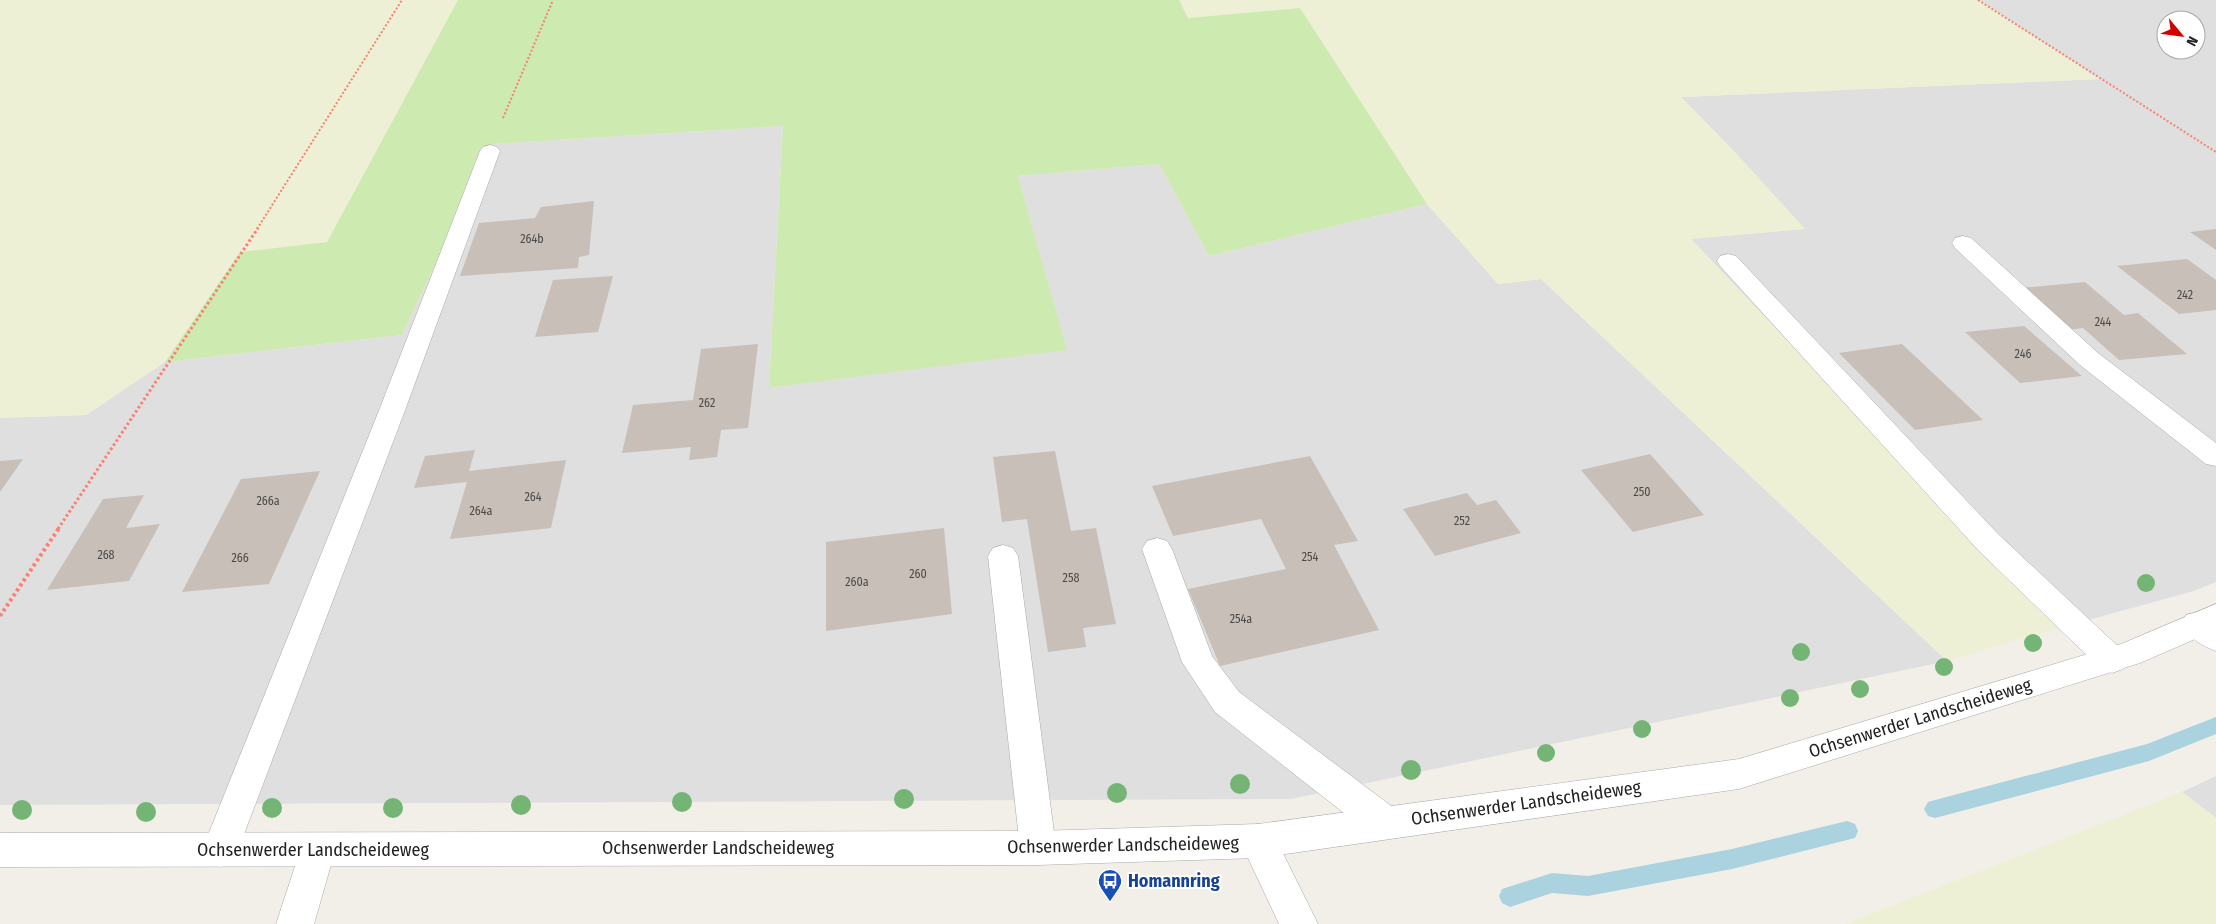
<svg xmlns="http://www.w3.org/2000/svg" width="2216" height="924" viewBox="0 0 2216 924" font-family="'Fira Sans Condensed',sans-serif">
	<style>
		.residential { fill: #e0dfdf; fill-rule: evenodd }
		.farmland { fill: #eef0d5 }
		.grass { fill: #cdebb0 }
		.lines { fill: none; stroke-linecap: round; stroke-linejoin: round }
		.stream { fill: #aad3df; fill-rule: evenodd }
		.building { fill: #c7bfb8 }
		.service-casing { stroke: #a9a9a9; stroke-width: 1 }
		.minor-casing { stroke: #a9a9a9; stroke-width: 1 }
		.tertiary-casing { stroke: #a9a9a9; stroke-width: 1 }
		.path-far2 { stroke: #fa8072; stroke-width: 2; stroke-dasharray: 2 2; stroke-linecap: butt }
		.path-far1 { stroke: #fa8072; stroke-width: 3; stroke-dasharray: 2.5 2.5; stroke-linecap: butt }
		.path { stroke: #fa8072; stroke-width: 4; stroke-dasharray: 3 3; stroke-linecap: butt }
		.service { fill: #fff; fill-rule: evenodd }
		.minor { fill: #fff; fill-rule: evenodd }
		.tertiary { fill: #fff; fill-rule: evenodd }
		.tree { fill: #74b475 }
		.labels { text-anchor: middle; stroke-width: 4; stroke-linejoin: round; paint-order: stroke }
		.number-label { font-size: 12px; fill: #4b4948 }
		.near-street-label { font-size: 18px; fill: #222; stroke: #fff }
		.near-transit-label { font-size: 18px; font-weight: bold; fill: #164399; stroke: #fff; text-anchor: start }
	</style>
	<rect width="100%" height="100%" fill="#f2efe9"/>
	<!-- residential -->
	<path class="residential" d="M1979 0H2216V582L2194 591 2059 628 1690 238 1804 229 1681 97 2099 79ZM2166 20H2196V50H2166Z
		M783 126 769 388 1066 349 1018 176 1159 164 1209 256 1427 204 1498 284 1541 279 1947 661 1291 799 0 805V418L86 415 165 362 402 335 492 144Z
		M2216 776V818L2182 792Z"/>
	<!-- farmland -->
	<path class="farmland" d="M0 0H458L327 242 240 252 165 362 86 415 0 418Z
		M1179 0H1979L2100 79 1681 97 1734 151 1805 229 1691 239 2059 628 1947 661 1541 279 1498 284 1427 204 1300 8 1188 18Z
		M2182 792 2216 818V924H1845Z"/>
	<!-- grass -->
	<path class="grass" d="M458 0H1179L1188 18 1300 8 1427 204 1209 256 1159 164 1018 176 1067 350 769 388 783 126 492 144 402 335 165 362 240 252 327 242Z"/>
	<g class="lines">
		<!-- stream -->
		<path class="stream" d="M2216 717V734L2149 761 1935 818 1928 816 1924 809 1928 802 1935 800 2147 744Z
			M1847 821 1855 824 1858 831 1855 838 1732 869 1588 896 1552 893 1510 907 1502 903 1499 896 1502 889 1552 873 1588 876 1732 849Z"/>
	</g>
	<!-- building -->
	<path class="building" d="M594 201 589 255 579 257 578 268 460 276 479 223 535 218 541 207Z
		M2216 229V250L2190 232Z
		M2187 259 2216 280V310L2179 314 2117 266Z
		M613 276 598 332 535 337 553 280Z
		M2085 282 2124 315 2138 313 2187 354 2119 360 2083 328 2067 330 2020 288Z
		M2024 326 2082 376 2020 383 1965 332Z
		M758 344 748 428 721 430 717 457 689 460 691 447 622 453 633 405 693 400 701 349Z
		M1902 344 1983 420 1915 430 1839 353Z
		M475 450 469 471 566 460 551 528 450 539 467 482 414 488 425 456Z
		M1055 451 1071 531 1096 528 1116 624 1083 628 1086 647 1048 652 1027 519 1002 522 993 457Z
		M1650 454 1704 515 1633 532 1581 470Z
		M1310 456 1358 541 1334 545 1379 630 1220 666 1188 589 1286 569 1261 519 1173 536 1152 486Z
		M23 459 0 492V461Z
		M320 471 269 584 182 592 241 479Z
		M1467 493 1477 505 1496 500 1521 533 1435 556 1403 509Z
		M144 495 126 528 160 524 129 581 47 590 103 499Z
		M944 528 952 614 826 631V542Z"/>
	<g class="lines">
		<!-- service casing -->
		<g class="service-casing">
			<path id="service" d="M490 145 497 147 500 151 404 413 238 850 233 862 220 867 207 862 202 850 378 413 480 151 483 147Z
				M1963 236 1971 238 2098 353 2216 443V466L2206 464 2080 365 1955 248 1952 243 1955 238Z
				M1728 254 1736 256 1998 534 2123 651 2128 660 2123 669 2112 673 2101 669 1978 550 1720 266 1717 261 1720 256Z
				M1157 538 1167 541 1172 549 1212 656 1239 692 1398 811 1403 823 1398 835 1385 839 1372 835 1215 712 1182 662 1142 549 1147 541Z
				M1003 545 1013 548 1018 556 1056 848 1051 860 1038 865 1025 860 1020 848 988 556 993 548Z
				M2197 612 2216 621V651C2202 646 2189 638 2181 624L2186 615Z"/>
		</g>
		<!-- minor casing -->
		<g class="minor-casing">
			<path id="minor" d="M1258 824 1271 829 1318 924H1279L1240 841 1245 829Z
				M317 834 330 839 335 851 314 924H276L304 839Z"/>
		</g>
		<!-- tertiary casing -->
		<g class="tertiary-casing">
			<path id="tertiary" d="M2216 604V630L2140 663 1739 789 1258 858 1038 865 0 867V833L1038 831 1258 824 1739 759 2121 644Z"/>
		</g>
		<!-- path-far2 -->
		<path class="path-far2" d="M1978 0 2216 152
			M503 118 553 0
			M257 229 402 0"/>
		<!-- path-far1 -->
		<path class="path-far1" d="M58 529 258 228"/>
		<!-- path -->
		<path class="path" d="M0 616 59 528"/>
		<!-- service -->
		<use href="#service" class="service"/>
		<!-- minor -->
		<use href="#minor" class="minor"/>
		<!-- tertiary -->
		<use href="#tertiary" class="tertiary"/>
	</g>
	<!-- trees -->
	<g class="tree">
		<circle cx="2146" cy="583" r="9"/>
		<circle cx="2033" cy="643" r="9"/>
		<circle cx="1801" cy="652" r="9"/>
		<circle cx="1944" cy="667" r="9"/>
		<circle cx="1860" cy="689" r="9"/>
		<circle cx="1790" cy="698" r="9"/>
		<circle cx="1642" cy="729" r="9"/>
		<circle cx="1546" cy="753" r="9"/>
		<circle cx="1411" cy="770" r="10"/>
		<circle cx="1240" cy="784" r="10"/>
		<circle cx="1117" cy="793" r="10"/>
		<circle cx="904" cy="799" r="10"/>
		<circle cx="682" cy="802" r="10"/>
		<circle cx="521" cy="805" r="10"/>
		<circle cx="272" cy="808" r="10"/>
		<circle cx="393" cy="808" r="10"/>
		<circle cx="22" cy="810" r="10"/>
		<circle cx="146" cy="812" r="10"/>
	</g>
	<!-- icons -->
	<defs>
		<g id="bus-pin" transform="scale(1.25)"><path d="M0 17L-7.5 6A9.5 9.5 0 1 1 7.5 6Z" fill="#1a4fb4" stroke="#fff"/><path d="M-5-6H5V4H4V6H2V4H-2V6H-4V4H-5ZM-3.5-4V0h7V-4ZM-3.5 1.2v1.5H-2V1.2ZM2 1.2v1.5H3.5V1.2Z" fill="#fff"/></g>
	</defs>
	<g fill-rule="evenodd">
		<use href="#bus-pin" x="1110" y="881"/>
	</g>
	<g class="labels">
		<!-- number labels -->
		<g class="number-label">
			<text x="532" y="243">264b</text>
			<text x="2185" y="299">242</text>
			<text x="2103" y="326">244</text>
			<text x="2023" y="358">246</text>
			<text x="707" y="407">262</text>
			<text x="1642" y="496">250</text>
			<text x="533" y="501">264</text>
			<text x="268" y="505">266a</text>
			<text x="481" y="515">264a</text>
			<text x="1462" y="525">252</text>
			<text x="106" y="559">268</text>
			<text x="1310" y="561">254</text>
			<text x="240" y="562">266</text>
			<text x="918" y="578">260</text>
			<text x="1071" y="582">258</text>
			<text x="857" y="586">260a</text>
			<text x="1241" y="623">254a</text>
		</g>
		<!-- near-street labels -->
		<g class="near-street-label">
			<text transform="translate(1920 718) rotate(-17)" y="6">Ochsenwerder Landscheideweg</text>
			<text transform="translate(1526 803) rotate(-8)" y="6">Ochsenwerder Landscheideweg</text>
			<text transform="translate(1123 845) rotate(-1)" y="6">Ochsenwerder Landscheideweg</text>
			<text x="718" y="854">Ochsenwerder Landscheideweg</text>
			<text x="313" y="856">Ochsenwerder Landscheideweg</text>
		</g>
		<!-- near-transit labels -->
		<g class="near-transit-label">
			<text x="1128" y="887">Homannring</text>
		</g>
	</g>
	<!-- north arrow -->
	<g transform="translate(2181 35) rotate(119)"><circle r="24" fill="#ffffff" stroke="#a7a7a7"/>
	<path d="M0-4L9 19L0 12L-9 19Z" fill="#d40000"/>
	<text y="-8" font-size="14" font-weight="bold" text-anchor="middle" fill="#222222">N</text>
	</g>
</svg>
